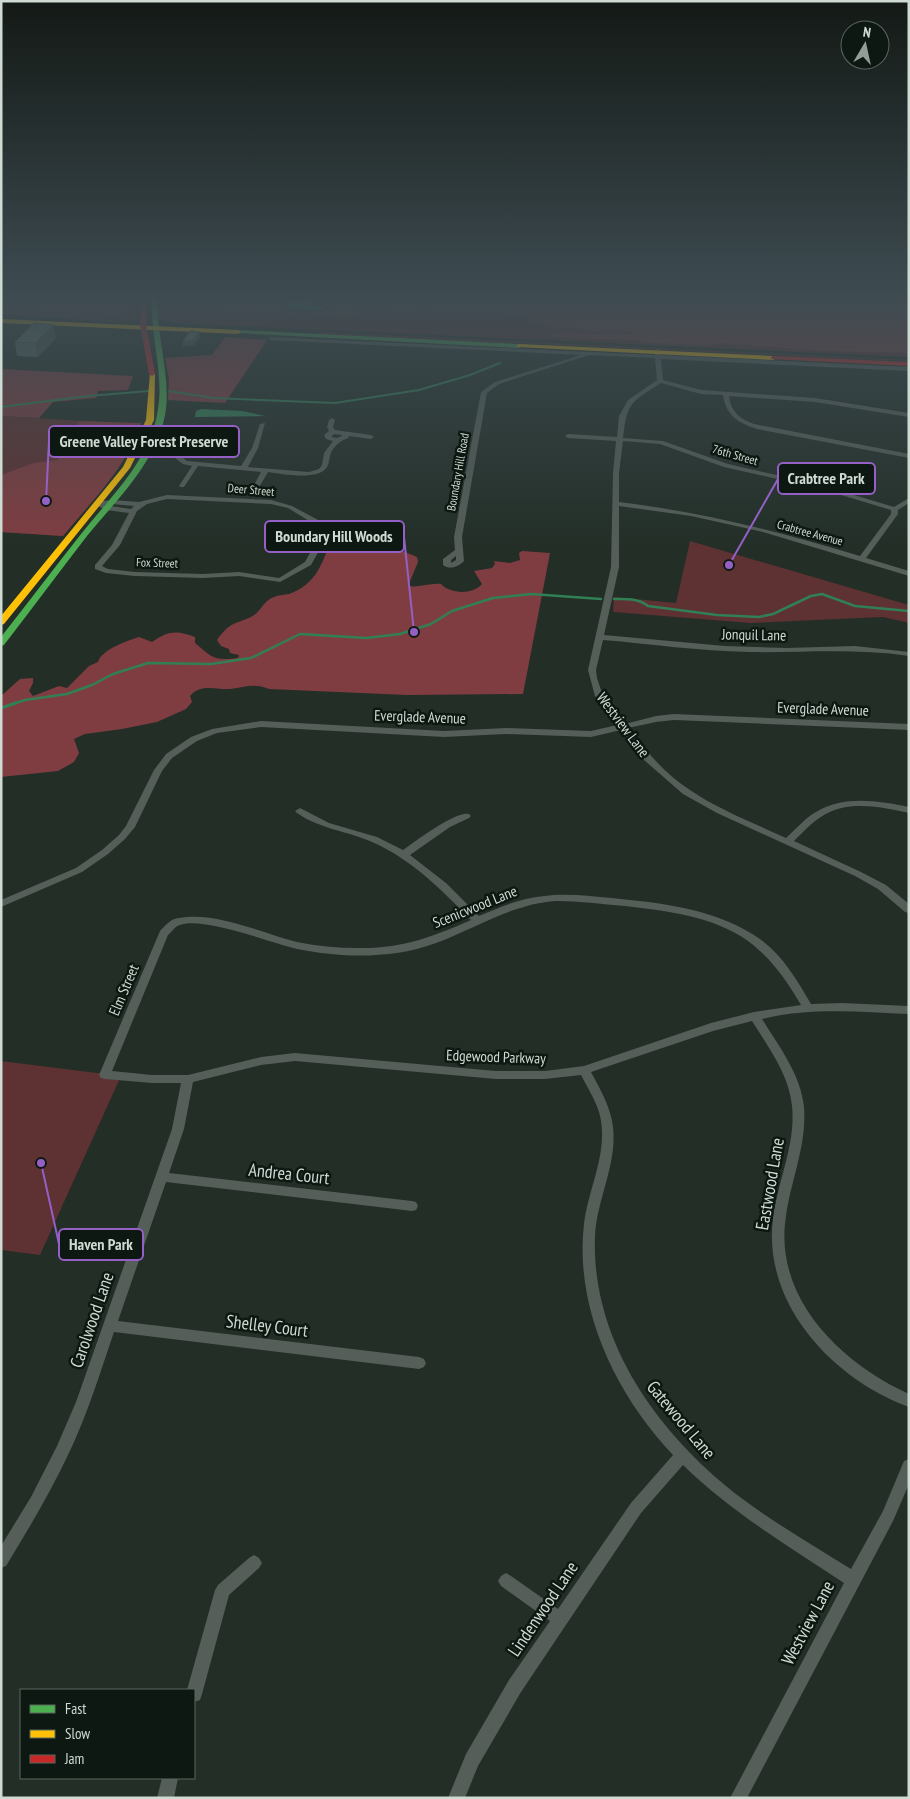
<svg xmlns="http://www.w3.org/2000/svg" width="910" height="1799" viewBox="0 0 910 1799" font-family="'PT Sans Narrow',sans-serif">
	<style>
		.green { fill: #5e3132 }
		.forest { fill: #803d41 }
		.water { fill: #317f54 }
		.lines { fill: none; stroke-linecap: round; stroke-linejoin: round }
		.stream-far2 { stroke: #317f54; stroke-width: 2 }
		.stream-far1 { stroke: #317f54; stroke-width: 2.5 }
		.stream { stroke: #317f54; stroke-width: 3 }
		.street { fill: #555e58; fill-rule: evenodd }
		.fast { fill: #4caf50; fill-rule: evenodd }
		.slow { fill: #ffc107; fill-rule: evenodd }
		.jam { fill: #c62828; fill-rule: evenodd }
		.wall { fill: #596c60 }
		.shaded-wall { fill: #49584e }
		.building { fill: #687e70; stroke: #49584e }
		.labels { text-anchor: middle; stroke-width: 5; stroke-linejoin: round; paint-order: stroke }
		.far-street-label { font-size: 12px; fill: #cedbd2; stroke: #0e1812 }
		.street-label { font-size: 15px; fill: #cedbd2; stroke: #0e1812 }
		.near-street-label { font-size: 18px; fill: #cedbd2; stroke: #0e1812 }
		.leader { fill: none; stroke: #9460c5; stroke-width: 2 }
		.callout-dot { fill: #9460c5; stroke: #0e1812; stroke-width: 2 }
		.callout { fill: #0e1812; stroke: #9460c5; stroke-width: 2 }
		.callout-label { font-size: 16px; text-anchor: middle; font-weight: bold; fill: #cedbd2 }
	</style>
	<rect width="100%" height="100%" fill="#222e26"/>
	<!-- green -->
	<path class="green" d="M1 299H141L139 318 119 322 1 314Z
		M160 299H909V357L177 323 158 319Z
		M318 332 909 360V361L317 334Z
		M1 416 115 423H141L116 471 63 536 1 532Z
		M690 541 909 605V623L883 617 751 623 613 612 614 597 676 603Z
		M1 1061 121 1076 40 1255 1 1250Z"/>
	<!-- forest -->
	<path class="forest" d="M46 299H133L131 310 110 315 94 311 74 313 31 309 26 305Z
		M195 299H296L287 301 278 307C301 322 340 303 361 314L347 317 218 309 197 304Z
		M316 299H909V353L829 351 719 343 711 345 654 343 632 340 563 338 551 335 552 333 632 334 633 332H622L619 330 590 332 574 327 548 329V327L559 323 542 324 528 320 531 315 426 309 412 310 329 308Z
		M225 337 267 340 225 403 168 400 169 378 165 358 212 355Z
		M1 369 133 376 128 390 98 391 96 398 53 402 39 418 1 416Z
		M79 421 141 423C127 467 92 501 63 536L1 532V475L34 463 57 460C77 433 106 466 122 433L113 431 81 435 75 431Z
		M332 538 384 542C391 548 407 552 417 557L418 562 408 586C419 588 429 583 441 584 450 594 473 595 482 584L474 571 492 568 495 564 494 561 510 563 520 560 519 553 522 551 550 553 523 694 407 695 269 689C254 683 245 687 230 689 216 690 201 683 190 696L192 702 186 709 157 722 122 729 85 734 74 739 79 753 74 762 58 771 1 777V696L20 679 33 678V683L29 691 33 696 59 686 67 688 89 666 98 662C102 649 127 641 139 637L152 642C168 631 176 630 195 637V643C213 658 214 661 238 658L239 655 230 653 229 649 221 646 217 640C230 622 233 625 251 617 261 612 263 601 274 597 278 595 284 595 289 594 317 584 322 563 332 538Z"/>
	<!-- water -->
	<path class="water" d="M310 299 315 301 308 305 322 306 323 310H300L286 307 293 302Z
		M201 409 242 411 265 416 195 417 196 411Z"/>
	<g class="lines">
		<!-- stream-far2 -->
		<path class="stream-far2" d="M169 391 213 398 335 403 419 390 470 375 500 363
			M1 407 88 396 149 391"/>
		<!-- stream-far1 -->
		<path class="stream-far1" d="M614 599C626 599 638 598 648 606L717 615 759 617 773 614 811 596 822 594 855 606 909 611
			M13 704 25 700 67 694 92 685 113 674 148 663 211 664 251 658 300 634 366 638 400 634 431 624 452 611 493 598 531 594 601 599"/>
		<!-- stream -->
		<path class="stream" d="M1 708 16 703"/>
		<!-- street -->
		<path class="street" d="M269 337 655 355 654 351 657 349 660 351V355L909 367V371L661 359 663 380 701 390 815 398 909 413V417L815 402 729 396C731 412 740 419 754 424L909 454V458L757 429C739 423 726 416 723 395L701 394 661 383C632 402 627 401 623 438L663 441 728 464 821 485 894 507 909 498V503L898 510V514L866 558 909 571V576L763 532 691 516 619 506V567L604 635 725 646 786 648 855 646 909 652V656C855 648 802 653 748 652 699 651 651 644 603 640L596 670 597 678 603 696 625 724 656 716 674 714 909 724V730L674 720 656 722 628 728C646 751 665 774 690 790 719 810 754 823 786 838 796 829 805 818 816 812 844 795 879 801 909 807V813C881 807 849 800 824 815 812 822 803 832 794 841L861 872 886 885 909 904V913L905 912 878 889 855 876 717 813 683 794 644 760 621 730 591 737 506 734 444 737 261 727 217 733 197 741 172 758 162 771 135 827 125 839 108 854 82 872 1 907V900L76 868 102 850 119 835 126 826 154 770 166 754 191 737 212 729 261 721 444 731 506 728 591 731 617 725 595 696 588 670 611 567 613 473 616 441 568 438 565 436 568 434 617 437 619 416 628 400 657 380 655 358 589 355 499 384 487 393 462 537 464 561C458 567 450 570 443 565V559L455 550 454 537 481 392 495 382 581 355 271 340 269 339ZM623 441 660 444 724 467 818 488 891 510V514L860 556C781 532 702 512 619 502V473ZM456 556V560L451 563V560Z
			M332 418 335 420 333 427 335 430 371 435 374 437 371 439 349 436 348 438C340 441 332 447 330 456 329 460 329 464 327 467 319 481 282 474 268 472L258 489 255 491 252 489 261 472 198 466 184 487H180L179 486 192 466 183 464 175 458 185 435C173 424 165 434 155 429 167 422 182 424 191 435L182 457 187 461 241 466 252 448 260 424 265 423 258 448 248 467 309 472 319 469 322 465 324 453 333 441 326 439 324 435 329 431 327 427 329 420ZM334 434 342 435V436L337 438 331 437Z
			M167 495 271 500 292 506 320 521 325 532 324 542 311 565 280 582 239 576 203 578 135 576 106 573 95 569V565L112 545 129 513 106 510 94 504V502L112 500 139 502ZM167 499 271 504 288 508 314 524 317 532 316 542 305 562 279 578 239 572 203 574 135 572 108 569 102 566 120 545 137 511 147 504ZM112 504 134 506 131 509 104 505Z
			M300 808 329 823 377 837 403 850C416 841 455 811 469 814L471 816 469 818 450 827 410 855 446 883 479 916C500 907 521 898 544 896 566 893 589 896 612 898 660 903 711 908 754 935 780 951 796 978 811 1004L842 1003 909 1006V1014C860 1012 810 1007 762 1019 779 1046 801 1075 804 1107 807 1145 791 1180 786 1216 773 1298 841 1363 909 1394V1407C833 1379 762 1304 773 1218 778 1180 796 1144 792 1106 789 1074 768 1047 752 1021L713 1031 591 1072C598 1085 606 1099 610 1113 623 1154 597 1195 595 1236 591 1342 659 1435 740 1497 776 1524 814 1546 851 1569L883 1511 904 1461 909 1459V1484L893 1521 747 1798H730L844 1583C788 1546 731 1512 683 1465L641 1513 521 1692 478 1766 465 1798H448L466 1754 509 1680 550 1621 501 1586 498 1581 501 1576 506 1573 511 1576 558 1609 631 1503 673 1455C616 1395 574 1308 584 1224 588 1188 610 1150 599 1112 595 1099 587 1087 581 1075L545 1079H496L295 1061 261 1065 193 1082 184 1129 169 1173 412 1201 416 1202 418 1206 416 1210 412 1211 166 1182 118 1321 419 1357 424 1359 426 1363 424 1367 419 1369 114 1332C100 1373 87 1416 68 1455 50 1493 28 1530 6 1566L1 1568V1546L31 1497 57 1446 76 1402 172 1129 181 1083H152L105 1079 101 1078 99 1075 160 931C166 925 170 919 179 918 216 911 261 933 297 942 317 946 337 948 358 948 401 949 432 937 471 920 441 889 411 859 372 842 347 831 320 829 297 813L295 811ZM556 901C579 901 602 904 625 906 667 911 713 916 748 941 771 958 787 981 801 1005L754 1012 711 1023 584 1066 545 1071H496L295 1053 261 1057 188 1075H152L112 1071 168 935C172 932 175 926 180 925 202 916 272 943 297 949 312 952 327 954 342 955 373 957 407 954 436 943 476 928 512 904 556 901Z
			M254 1555 259 1558 262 1563 259 1568 229 1595 202 1694 200 1700 194 1702V1690H187L215 1590 218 1585 249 1558Z
			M162 1778H178L174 1798H157Z"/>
		<!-- fast -->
		<path class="fast" d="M152 299H158C156 336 170 372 166 409 159 460 118 498 87 536 59 572 32 609 4 645L1 646V637C28 603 54 568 81 534 111 496 151 460 158 409 164 373 150 336 152 299Z
			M238 330 519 344 522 346 519 348 236 333 235 332Z"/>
		<!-- slow -->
		<path class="slow" d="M1 319 238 330 241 332 238 334 1 323Z
			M519 344 773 356 776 358 773 360 517 347 516 346Z
			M150 373 155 374 154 420 130 468 4 624 1 625V616L123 467 146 420Z"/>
		<!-- jam -->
		<path class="jam" d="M144 300 147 302 146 324 155 374 152 376 149 374 140 324 141 302Z
			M773 356 909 362V366L771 359V357Z"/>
	</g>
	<!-- wall -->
	<path class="wall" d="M56 338 38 357 17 356 15 342Z"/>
	<!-- shaded-wall -->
	<path class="shaded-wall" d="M54 325 56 338 38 357 35 343Z
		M199 332 200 337 194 345 183 346V341Z"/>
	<!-- building -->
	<path class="building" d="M34 323 54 325 35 343 15 342Z
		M190 331 199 332 193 340 183 341Z"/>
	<!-- sky -->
	<linearGradient id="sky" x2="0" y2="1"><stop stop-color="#131915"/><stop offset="0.54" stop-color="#3e4c52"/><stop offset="1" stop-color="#3e4c52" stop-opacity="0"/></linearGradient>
	<rect width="910" height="550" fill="url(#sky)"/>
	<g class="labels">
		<!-- far-street labels -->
		<g class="far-street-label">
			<text transform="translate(735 455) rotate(16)" y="4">76th Street</text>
			<text transform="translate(458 472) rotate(-80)" y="4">Boundary Hill Road</text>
			<text transform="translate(251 490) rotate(5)" y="4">Deer Street</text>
			<text transform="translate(810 533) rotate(15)" y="4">Crabtree Avenue</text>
			<text transform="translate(157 563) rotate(2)" y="4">Fox Street</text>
		</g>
		<!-- street labels -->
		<g class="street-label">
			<text transform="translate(754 635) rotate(1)" y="5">Jonquil Lane</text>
			<text transform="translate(823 709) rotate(2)" y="5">Everglade Avenue</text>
			<text transform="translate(420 717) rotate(2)" y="5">Everglade Avenue</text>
			<text transform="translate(623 725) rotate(53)" y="5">Westview Lane</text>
			<text transform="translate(475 907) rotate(-22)" y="5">Scenicwood Lane</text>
			<text transform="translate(124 990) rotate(-67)" y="5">Elm Street</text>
			<text transform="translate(496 1057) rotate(2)" y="5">Edgewood Parkway</text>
		</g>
		<!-- near-street labels -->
		<g class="near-street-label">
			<text transform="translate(289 1174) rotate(6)" y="6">Andrea Court</text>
			<text transform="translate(770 1184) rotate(-80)" y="6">Eastwood Lane</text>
			<text transform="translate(92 1320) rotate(-71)" y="6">Carolwood Lane</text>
			<text transform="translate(267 1326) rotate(7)" y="6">Shelley Court</text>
			<text transform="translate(681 1420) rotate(50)" y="6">Gatewood Lane</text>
			<text transform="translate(543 1609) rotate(-56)" y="6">Lindenwood Lane</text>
			<text transform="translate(808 1623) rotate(-62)" y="6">Westview Lane</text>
		</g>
	</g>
	<!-- callouts -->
	<path class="leader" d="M46 501L49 441M729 565L778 479M414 632L404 537M41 1163L59 1244"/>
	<g class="callout-dot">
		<circle cx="46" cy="501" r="5"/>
		<circle cx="729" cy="565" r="5"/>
		<circle cx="414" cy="632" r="5"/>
		<circle cx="41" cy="1163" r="5"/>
	</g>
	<g class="callout">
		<rect x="49" y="426" width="190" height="31" rx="5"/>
		<rect x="778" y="463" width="97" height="31" rx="5"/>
		<rect x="265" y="521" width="139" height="31" rx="5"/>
		<rect x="59" y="1229" width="84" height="31" rx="5"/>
	</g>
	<g class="callout-label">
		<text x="144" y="447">Greene Valley Forest Preserve</text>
		<text x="826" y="484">Crabtree Park</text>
		<text x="334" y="542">Boundary Hill Woods</text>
		<text x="101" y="1250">Haven Park</text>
	</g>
	<!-- border -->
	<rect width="910" height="1799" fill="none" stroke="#cedbd2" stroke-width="5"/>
	<!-- legend -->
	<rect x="20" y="1689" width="175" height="90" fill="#0e1812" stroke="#5b665f"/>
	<rect x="30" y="1705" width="25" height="8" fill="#4caf50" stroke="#5b665f"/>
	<text x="65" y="1714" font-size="15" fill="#cedbd2">Fast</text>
	<rect x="30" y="1730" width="25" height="8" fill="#ffc107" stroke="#5b665f"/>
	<text x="65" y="1739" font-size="15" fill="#cedbd2">Slow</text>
	<rect x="30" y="1755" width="25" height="8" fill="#c62828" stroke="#5b665f"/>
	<text x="65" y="1764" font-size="15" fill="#cedbd2">Jam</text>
	<!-- north arrow -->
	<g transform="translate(865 45) rotate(9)"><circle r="24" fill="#0e1812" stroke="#5b665f"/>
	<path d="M0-4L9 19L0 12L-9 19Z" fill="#929e96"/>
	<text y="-8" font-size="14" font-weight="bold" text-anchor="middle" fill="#cedbd2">N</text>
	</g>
</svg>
